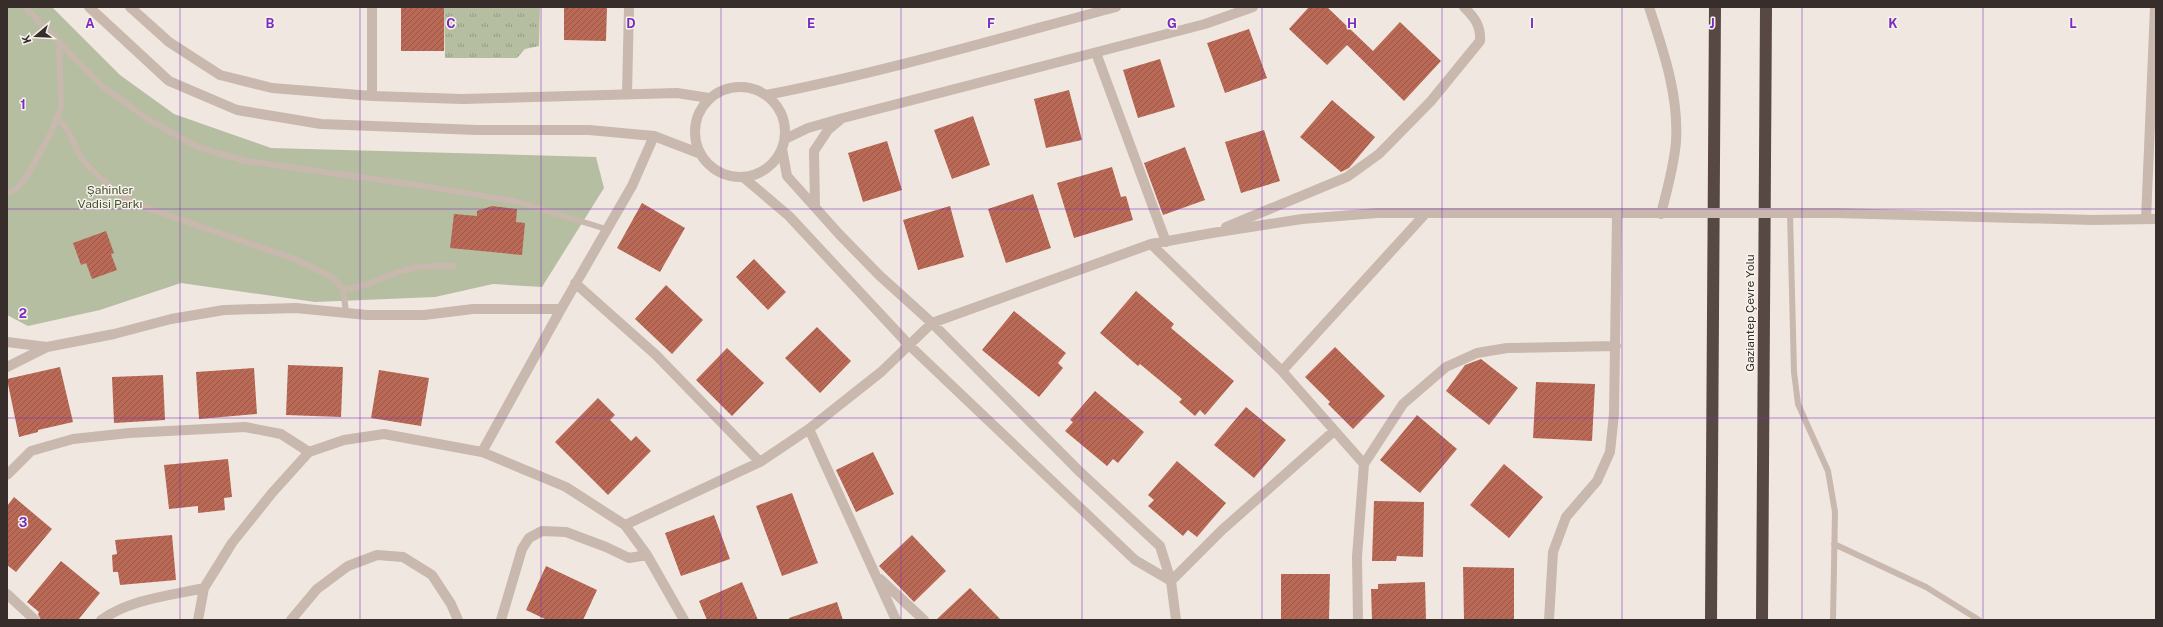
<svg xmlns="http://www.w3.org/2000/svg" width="2163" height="627" viewBox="0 0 2163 627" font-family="'Public Sans',sans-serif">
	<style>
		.grass { fill: url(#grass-tufts) }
		.green { fill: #b6bea1 }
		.building { fill: url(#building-hatch) }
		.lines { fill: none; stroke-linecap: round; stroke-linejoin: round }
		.service { stroke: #c8b8ad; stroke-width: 6 }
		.minor { stroke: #c8b8ad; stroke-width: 10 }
		.tertiary { stroke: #c8b8ad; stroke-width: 10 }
		.motorway { stroke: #574843; stroke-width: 12 }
		.minor-bridge { stroke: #c8b8ad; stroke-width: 10 }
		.grid { fill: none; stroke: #7b2cbf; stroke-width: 1; stroke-opacity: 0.55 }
		.labels { text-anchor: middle; stroke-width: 3; stroke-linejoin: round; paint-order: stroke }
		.park-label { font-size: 12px; fill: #475231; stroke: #f8f2ec }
		.street-label { font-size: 12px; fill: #372e2b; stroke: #f8f2ec }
		.grid-label { font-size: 13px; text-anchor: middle; font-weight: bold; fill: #7b2cbf; stroke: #f8f2ec; stroke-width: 3; stroke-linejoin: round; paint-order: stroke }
	</style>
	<defs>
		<pattern id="grass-tufts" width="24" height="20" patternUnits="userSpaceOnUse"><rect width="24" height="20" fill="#b6bea1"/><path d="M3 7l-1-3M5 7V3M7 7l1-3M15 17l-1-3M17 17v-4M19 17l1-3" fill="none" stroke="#959b83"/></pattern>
		<pattern id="building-hatch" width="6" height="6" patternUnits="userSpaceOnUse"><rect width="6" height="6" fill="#b96955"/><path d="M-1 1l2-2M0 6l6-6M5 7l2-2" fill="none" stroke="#975747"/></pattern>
	</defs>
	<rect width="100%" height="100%" fill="#f0e8e0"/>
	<!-- grass -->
	<path class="grass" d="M444 7H540L539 46 525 49 517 58H445Z"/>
	<!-- green -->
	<path class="green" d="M7 7H52L120 75 174 114 271 148 596 157 604 188 542 287 493 284 435 297 315 302 181 283 100 310 28 326 7 315Z"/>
	<!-- building -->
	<path class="building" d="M401 7H444V51H401Z
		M564 7H607L606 41 564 40Z
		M1309 7H1327L1373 51 1400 22 1441 61 1404 101 1347 45 1327 65 1289 29Z
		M1249 29 1267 78 1225 93 1207 43Z
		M1160 59 1175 107 1138 118 1123 70Z
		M1069 90 1082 140 1046 148 1034 99Z
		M1332 100 1375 137 1349 168 1341 172 1300 137Z
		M973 116 990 165 952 179 934 130Z
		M1264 130 1280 181 1241 193 1225 142Z
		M887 141 902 190 863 202 848 153Z
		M1185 147 1205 200 1163 215 1144 163Z
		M1112 167 1121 197 1126 196 1133 220 1074 238 1057 183Z
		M1033 194 1051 248 1006 263 988 209Z
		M642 203 685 228 660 272 617 248Z
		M492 206 517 209 516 222 525 223 522 255 450 248 454 214 477 216V211Z
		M950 206 964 257 918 270 903 220Z
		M106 231 114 253 111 254 117 270 92 279 86 263 81 265 73 243Z
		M754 259 786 292 768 310 736 277Z
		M666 285 703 320 672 354 635 319Z
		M1136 291 1174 324 1171 328 1234 381 1205 415 1200 410 1195 416 1179 402 1182 399 1140 364 1138 366 1100 333Z
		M1014 311 1066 353 1058 363 1063 368 1039 397 982 350Z
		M817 327 851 361 820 393 785 358Z
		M1335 347 1385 396 1353 429 1328 404 1330 402 1305 377Z
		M727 348 764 383 732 416 696 380Z
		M1481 359 1518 388 1489 425 1446 391 1465 365Z
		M288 365 343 367 341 417 286 415Z
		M60 367 73 422 38 430V432L19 437 7 379Z
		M254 368 257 414 199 419 196 372Z
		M379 370 429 378 421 426 371 418Z
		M163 375 165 420 114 423 112 377Z
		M1536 382 1595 384 1592 441 1533 438Z
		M1095 391 1144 432 1118 463 1113 459 1107 466 1065 431 1073 422 1070 420Z
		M598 398 615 415 610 420 631 441 636 436 651 451 608 495 555 442Z
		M1246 407 1286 440 1254 478 1214 445Z
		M1417 415 1457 449 1420 493 1380 460Z
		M873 452 894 494 856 512 836 470Z
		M228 459 232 497 224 498 225 510 198 513V506L169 509 164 465Z
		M1177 461 1226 503 1197 537 1188 530 1183 536 1148 506 1154 500 1148 495Z
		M1504 464 1543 497 1509 538 1470 505Z
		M792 493 818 563 782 576 756 506Z
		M14 497 52 529 16 572 7 565V506Z
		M1374 501 1424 502 1423 557 1397 556 1396 561H1372Z
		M714 515 730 559 681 576 665 533Z
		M172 535 176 580 120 585 118 572H113L112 555 117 554 115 540Z
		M912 535 946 571 914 602 879 566Z
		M61 561 100 593 78 620H41L38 614 39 612 27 602Z
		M546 566 597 590 583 620H547L526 610Z
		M1463 567 1514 568V620H1464Z
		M1281 574H1330L1329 620H1281Z
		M742 582 758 620H707L699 601Z
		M1425 582 1426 620H1372L1371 589H1378V584Z
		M970 588 1001 620H936Z
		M837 602 843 620H789V618Z"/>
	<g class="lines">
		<!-- service -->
		<path class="service" d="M25 7 102 86 149 120 200 148 246 161 424 186 515 201 606 229
			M57 119C72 129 72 146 83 160 97 178 117 192 136 204L297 260 332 277 343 289 346 312
			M7 194 17 188 27 176 51 133 61 107 59 42
			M1790 213 1794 372 1798 404 1828 471 1835 512 1833 620
			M343 289C364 288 379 279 398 272 416 266 434 265 453 266
			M1834 544 1926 587 1979 620"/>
		<!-- minor -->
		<path class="minor" d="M1649 7C1663 50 1679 95 1676 142 1674 166 1667 190 1661 214
			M1096 53 1166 242
			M627 94 629 7
			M372 96V7
			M782 149 787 176 839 234 879 275 932 323 1080 472 1160 546 1171 581 1176 620
			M743 177 789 216 909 345 1135 560 1171 581
			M1836 213 2093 220 2156 219
			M2146 219 2155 7
			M1226 227 1347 177 1379 154 1431 101 1480 41C1481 26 1475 18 1464 7
			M1151 244 1282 371 1364 464
			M575 283 656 355 760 462
			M7 342 47 347 114 334 171 319 224 310 296 308 367 315H424L473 309H561
			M7 367 47 347
			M1282 371 1426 213
			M809 429 896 620
			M482 452 561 309 632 186 654 136
			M7 475 31 451 73 439 129 433 245 427 281 434 309 452
			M625 525 760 462 809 429 881 372 932 323 1151 244 1212 233 1302 219 1377 213H1681
			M880 579 924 620
			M1171 581 1222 530 1334 431
			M7 594 35 620
			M101 620C131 599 168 596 204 588
			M198 620 204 588 232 543 272 493 309 452 344 440 384 434 482 452 566 487 625 525 647 555 684 620
			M291 620 317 589 348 566 377 555 403 557 432 575 451 604 458 620
			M501 620 522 549 529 538 542 531 566 532 606 547 629 558 647 555
			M1358 620 1357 557 1364 464 1403 404 1446 367 1477 353 1507 348 1616 346
			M1549 620 1553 552 1566 517 1597 481 1610 452 1614 414 1617 214"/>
		<!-- tertiary -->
		<path class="tertiary" d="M89 7 169 81 237 110 321 124 477 130H589L654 136 701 154
			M130 7 169 42 220 75 272 88 372 96 462 99 677 93 709 98
			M695 132a45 45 0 1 1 90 0a45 45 0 1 1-90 0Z
			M766 95C884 72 1000 38 1116 7
			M785 139 808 128 843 118 1151 38 1205 24 1253 7
			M815 206 814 151 828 130 840 120"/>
		<!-- motorway -->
		<path class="motorway" d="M1711 620 1715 7
			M1762 620 1766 7"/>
		<!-- minor-bridge -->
		<path class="minor-bridge" d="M1681 213H1836"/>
	</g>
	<!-- grid -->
	<path class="grid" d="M180 7V620M360 7V620M541 7V620M721 7V620M901 7V620M1082 7V620M1262 7V620M1442 7V620M1622 7V620M1802 7V620M1983 7V620M7 209H2156M7 418H2156"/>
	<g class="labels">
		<!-- park labels -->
		<g class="park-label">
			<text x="110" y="194">Şahinler<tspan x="110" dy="14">Vadisi Parkı</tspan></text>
		</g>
		<!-- street labels -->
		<g class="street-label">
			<text transform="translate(1750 313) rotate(-90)" y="4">Gaziantep Çevre Yolu</text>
		</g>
	</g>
	<g class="grid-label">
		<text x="90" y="28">A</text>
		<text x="270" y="28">B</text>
		<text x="451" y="28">C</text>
		<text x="631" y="28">D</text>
		<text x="811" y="28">E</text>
		<text x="991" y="28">F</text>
		<text x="1172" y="28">G</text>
		<text x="1352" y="28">H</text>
		<text x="1532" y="28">I</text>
		<text x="1712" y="28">J</text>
		<text x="1893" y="28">K</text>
		<text x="2073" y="28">L</text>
		<text x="23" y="109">1</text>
		<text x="23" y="318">2</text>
		<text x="23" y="527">3</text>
	</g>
	<!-- border -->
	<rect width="2163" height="627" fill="none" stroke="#372e2b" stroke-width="16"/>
	<!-- north arrow -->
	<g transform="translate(36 36) rotate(251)" stroke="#f8f2ec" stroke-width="3" paint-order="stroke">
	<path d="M0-3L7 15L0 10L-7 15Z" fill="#372e2b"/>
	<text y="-6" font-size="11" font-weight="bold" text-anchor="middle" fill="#372e2b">K</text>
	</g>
</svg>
